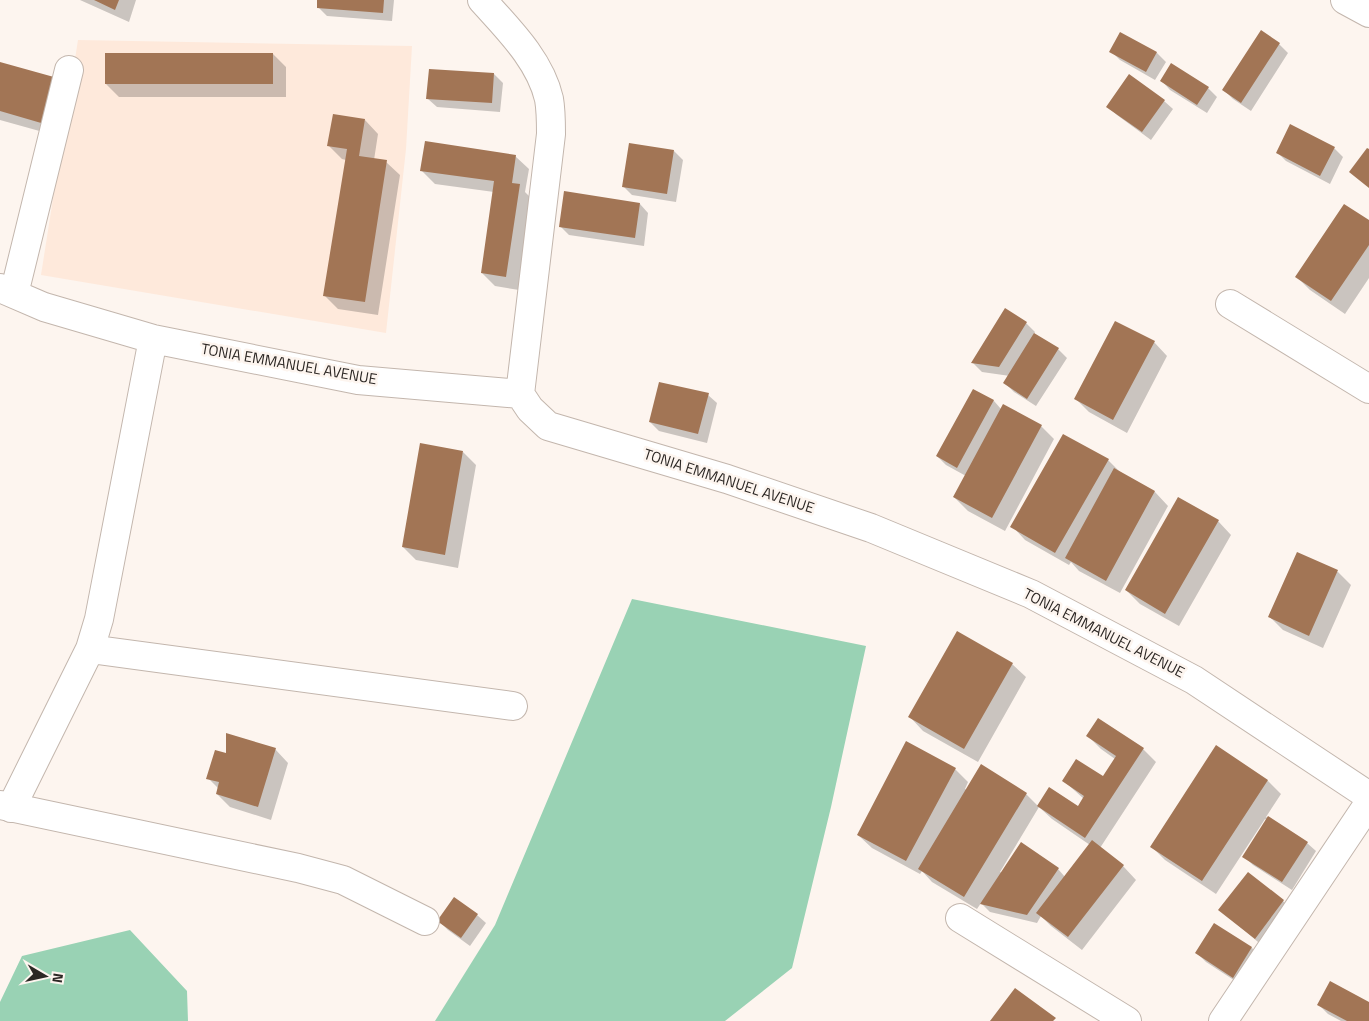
<svg xmlns="http://www.w3.org/2000/svg" width="1369" height="1021" viewBox="0 0 1369 1021" font-family="'Titillium Web',sans-serif">
	<style>
		.built { fill: #fee9db }
		.green { fill: #99d2b4 }
		.shadow { fill: #0003; fill-rule: evenodd }
		.building { fill: #a27555 }
		.lines { fill: none; stroke-linecap: round; stroke-linejoin: round }
		.minor-casing { stroke: #c3b6ad; stroke-width: 30 }
		.minor { stroke: #fff; stroke-width: 28 }
		.labels { text-anchor: middle; stroke-width: 5; stroke-linejoin: round; paint-order: stroke }
		.street-label { font-size: 15px; fill: #2c2724; stroke: #fdf5ef }
	</style>
	<rect width="100%" height="100%" fill="#fdf5ef"/>
	<!-- built -->
	<path class="built" d="M78 40 412 46 406 149 386 333 41 275Z"/>
	<!-- green -->
	<path class="green" d="M632 599 866 646 831 807 792 968 725 1021H435L495 925Z
		M130 930 187 991 188 1021H0V1002L22 956Z"/>
	<!-- shadow -->
	<path class="shadow" d="M80 0H136L129 22Z
		M319 0H394L392 21 327 16 318 7Z
		M1261 32 1279 44 1288 53 1251 111 1233 99 1224 90Z
		M1120 33 1157 53 1166 62 1155 80 1120 60 1111 51Z
		M273 54 286 67V97H119L106 84Z
		M0 63 61 137 0 120Z
		M1172 65 1208 88 1217 97 1207 113 1170 90 1162 81Z
		M494 74 503 83 500 112 437 107 428 99Z
		M1164 101 1173 109 1151 140 1117 115 1108 107Z
		M365 120 378 134 374 160 386 162 400 175 378 315 338 309 325 296 346 160 342 159 329 146Z
		M1291 126 1334 148 1343 157 1330 184 1286 161 1277 152Z
		M674 151 683 160 676 202 632 195 623 186Z
		M515 156 529 169 525 192 532 199 519 290 495 286 482 273 494 192 435 184 422 171Z
		M640 204 648 213 644 246 569 235 560 226Z
		M1369 222V278L1345 314 1310 290 1296 276Z
		M1026 323 1035 332 1034 334 1058 349 1067 358 1036 406 1014 392 1005 383 1010 376 982 372 973 363Z
		M1154 342 1167 356 1127 433 1089 412 1076 399Z
		M974 390 994 401 1001 409 1041 426 1054 439 1005 531 968 511 954 497 966 476 946 465 937 456Z
		M708 395 717 403 707 443 659 431 650 422Z
		M463 452 476 465 458 568 416 560 403 547Z
		M1108 460 1121 473 1155 492 1168 506 1120 593 1079 571 1071 562 1069 565 1025 540 1012 526Z
		M1218 521 1231 535 1179 626 1140 604 1126 590Z
		M1297 554 1338 572 1351 585 1323 648 1283 630 1269 616Z
		M1012 664 1026 677 978 762 923 731 910 717Z
		M1088 736 1143 749 1156 762 1100 848 1123 866 1136 880 1082 950 1051 926 1041 916 1037 923 990 912 981 903 977 909 932 882 922 871 920 874 872 848 858 835 955 769 968 782 965 789 967 790 1026 794 1038 806 1078 808 1084 799 1064 781 1103 778 1115 759 1101 749ZM1039 807 1052 819 1090 845 1065 877 1058 869 1002 873 1000 872Z
		M1216 747 1268 781 1281 794 1266 817 1307 843 1316 851 1292 890 1253 865 1244 856 1267 820 1265 819 1216 894 1165 860 1152 847Z
		M275 749 288 763 271 820 230 807 217 794 219 789 208 778 227 755Z
		M1283 901 1292 910 1264 947 1220 910Z
		M477 915 486 923 470 946 448 930 439 921Z
		M1214 925 1252 948 1261 957 1243 986 1206 962 1197 953Z
		M1369 1004V1021H1341L1328 1014 1319 1005Z"/>
	<!-- building -->
	<path class="building" d="M94 0H119L115 10Z
		M317 0H384L383 13 317 8Z
		M1261 30 1280 43 1241 103 1222 90Z
		M1120 32 1157 52 1146 72 1109 52Z
		M105 53H273V84H105Z
		M0 62 61 79 48 125 0 111Z
		M1171 63 1209 87 1197 105 1160 81Z
		M429 69 494 73 492 103 426 99Z
		M1129 74 1165 100 1142 132 1106 107Z
		M333 114 365 119 359 156 387 160 365 302 323 296 347 149 327 146Z
		M1290 124 1335 147 1320 176 1276 153Z
		M425 141 516 155 512 183 520 184 506 277 481 273 494 181 420 171Z
		M629 143 674 150 667 194 622 187Z
		M1367 148 1369 149V188L1349 172Z
		M564 191 640 203 635 238 559 227Z
		M1344 204 1369 220V245L1331 301 1295 277Z
		M1005 308 1027 322 999 367 971 363Z
		M1115 321 1155 341 1113 420 1074 399Z
		M1034 333 1059 348 1027 399 1003 383Z
		M659 382 709 393 698 434 649 422Z
		M973 389 994 400 957 468 936 456Z
		M1003 404 1042 425 992 518 953 497Z
		M1063 434 1109 459 1055 553 1010 527Z
		M420 443 463 451 445 555 402 547Z
		M1114 468 1155 491 1106 581 1065 558Z
		M1178 497 1219 520 1165 614 1125 590Z
		M1297 552 1338 570 1309 636 1268 617Z
		M957 631 1013 663 964 749 908 717Z
		M1098 718 1144 748 1085 838 1037 806 1049 787 1078 806 1084 796 1062 781 1076 759 1103 776 1116 756 1086 736Z
		M226 733 276 748 258 807 216 794 219 782 206 779 215 750 226 753Z
		M906 741 956 768 906 861 857 835Z
		M1216 745 1268 780 1202 881 1150 847Z
		M981 764 1027 793 964 897 918 869Z
		M1268 816 1308 842 1282 882 1242 857Z
		M1092 840 1124 865 1068 937 1036 913Z
		M1021 842 1059 868 1027 915 980 904Z
		M1248 872 1284 900 1255 939 1218 910Z
		M454 897 478 914 461 938 437 921Z
		M1214 923 1252 947 1233 978 1195 953Z
		M1330 981 1369 1002V1021H1347L1317 1005Z
		M1015 988 1056 1018 1053 1021H990Z"/>
	<g class="lines">
		<!-- minor casing -->
		<g class="minor-casing">
			<path id="minor" d="M482 0C508 29 540 60 549 99 551 110 551 123 551 134L520 394
				M1345 0 1369 13
				M0 288 44 307 153 339 358 380 520 394
				M14 294 69 70
				M1230 304 1369 389
				M520 394 530 409 548 426 727 479 871 528 1031 594 1194 680 1369 796
				M90 649 513 706
				M0 805 298 868 343 880 425 921
				M11 808 90 649 99 619 153 339
				M960 918 1127 1021
				M1223 1021 1369 803"/>
		</g>
		<!-- minor -->
		<use href="#minor" class="minor"/>
	</g>
	<g class="labels">
		<!-- street labels -->
		<g class="street-label">
			<text transform="translate(289 364) rotate(10)" y="5">TONIA EMMANUEL AVENUE</text>
			<text transform="translate(729 481) rotate(18)" y="5">TONIA EMMANUEL AVENUE</text>
			<text transform="translate(1104 633) rotate(27)" y="5">TONIA EMMANUEL AVENUE</text>
		</g>
	</g>
	<!-- north arrow -->
	<g transform="translate(45 976) rotate(99)" stroke="#fdf5ef" stroke-width="4" paint-order="stroke">
	<path d="M0-4L9 19L0 12L-9 19Z" fill="#2c2724"/>
	<text y="-8" font-size="14" font-weight="bold" text-anchor="middle" fill="#2c2724">N</text>
	</g>
</svg>
